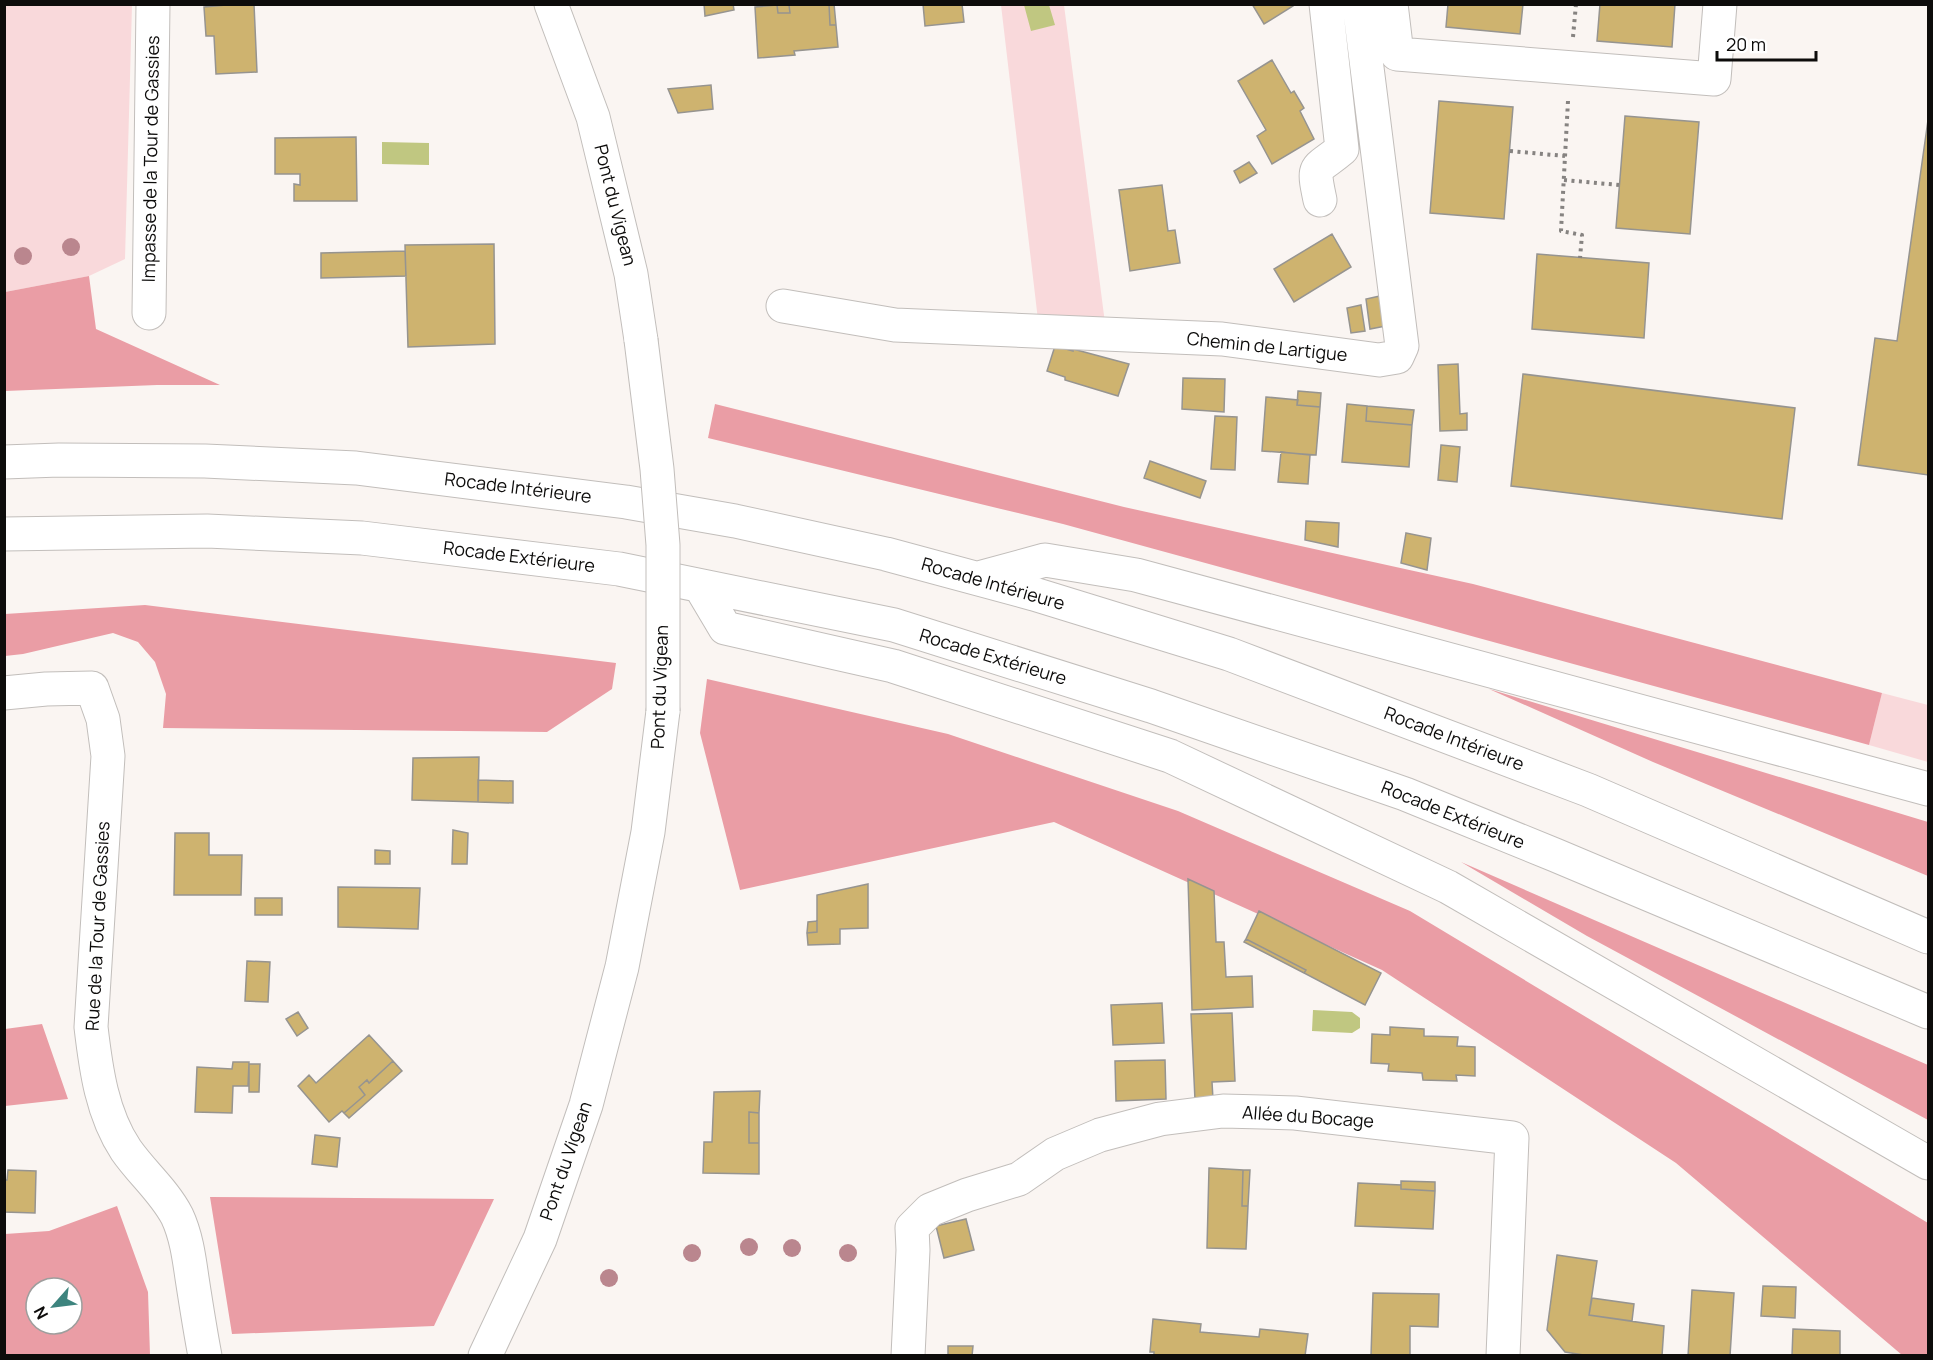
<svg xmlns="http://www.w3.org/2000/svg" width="1933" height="1360" viewBox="0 0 1933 1360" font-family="Manrope,sans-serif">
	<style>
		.green { fill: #f9d9db }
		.forest { fill: #ea9da5; fill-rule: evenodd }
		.water { fill: #c0c781 }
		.building { fill: #ceb36f; stroke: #969490; stroke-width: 1.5 }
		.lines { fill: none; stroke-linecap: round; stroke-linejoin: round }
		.minor-casing { stroke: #c2bebb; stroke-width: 35 }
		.highway-casing { stroke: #c2bebb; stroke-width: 35 }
		.path { stroke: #868381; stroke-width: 4; stroke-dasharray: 3 4.5; stroke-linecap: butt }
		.minor { stroke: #fff; stroke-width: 33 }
		.highway { stroke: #fff; stroke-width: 33 }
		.minor-bridge-casing { stroke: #c2bebb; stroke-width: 35; stroke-linecap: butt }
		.minor-bridge { stroke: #fff; stroke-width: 33 }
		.tree { fill: #ba868e }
		.labels { text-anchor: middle; stroke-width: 4.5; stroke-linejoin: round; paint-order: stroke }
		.street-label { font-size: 18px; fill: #0d0c0b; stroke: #fff }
	</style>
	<rect width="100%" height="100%" fill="#faf5f2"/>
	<!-- green -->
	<path class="green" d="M4 5H132L125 259 89 276 5 292Z
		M1001 5H1064L1105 323 1038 320Z
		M1882 693 1928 705V762L1869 745Z"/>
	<!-- forest -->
	<path class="forest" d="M89 276 96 329 220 385H157L5 391V292Z
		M715 404 1124 507 1473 584 1882 693 1869 745 1063 524 708 438Z
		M145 605 616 663 612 689 547 732 163 728 166 694 155 662 138 642 113 633 23 654 5 656V614Z
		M707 679 948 734 1178 811 1410 911 1928 1223V1355H1902L1676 1163 1382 970 1054 822 740 890 700 733Z
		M1489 689 1928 822V876L1653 762Z
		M1461 862 1928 1065V1120L1587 936Z
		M42 1024 68 1099 5 1106V1029Z
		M210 1197 494 1199 434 1326 232 1334Z
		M117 1206 148 1292 150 1355H5V1234L49 1231ZM36 1288H72V1324H36Z"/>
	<!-- water -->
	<path class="water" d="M1024 5H1049L1055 25 1031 31Z
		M382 142 429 143V165L382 164Z
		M1313 1010 1352 1012 1360 1018V1028L1352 1033 1312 1031Z"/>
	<!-- building -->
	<path class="building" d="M238 4H254L257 72 216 74 214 36H206L204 7Z
		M704 4H733L734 10 705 16Z
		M829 4 830 25H836L838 47 794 51 795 55 758 58 755 7 777 5 778 13H790L789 5Z
		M829 4H834L836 25H830Z
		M923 4H962L964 22 925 26Z
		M1252 4H1292L1293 6 1264 24Z
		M1448 4H1523L1520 34 1446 27Z
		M1600 4H1675L1672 47 1597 41Z
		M777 5H789L790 13H778Z
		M1272 60 1291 93 1294 91 1304 108 1300 111 1314 139 1272 164 1257 136 1266 130 1238 81Z
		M711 85 713 109 678 113 668 89Z
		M1439 101 1513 107 1504 219 1430 213Z
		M1625 116 1699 122 1690 234 1616 228Z
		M1928 120V475L1858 465 1875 338 1897 341Z
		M356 137 357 201H294V184L300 185V174H275V138Z
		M1249 162 1257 173 1240 183 1234 171Z
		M1162 185 1168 231 1175 230 1180 263 1130 271 1119 190Z
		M1332 234 1351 267 1294 302 1274 269Z
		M494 244 495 344 408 347 405 245Z
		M405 251 406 276 321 278V253Z
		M1537 254 1649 263 1644 338 1532 329Z
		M1380 296 1386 326 1370 329 1366 299Z
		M1361 305 1365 331 1351 333 1347 308Z
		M1055 346 1073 351V349L1129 364 1118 396 1065 380V377L1047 371Z
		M1458 364 1460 414 1467 413V430L1440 431 1438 365Z
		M1523 374 1795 408 1782 519 1511 486Z
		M1183 378 1225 379 1224 412 1182 409Z
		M1298 391 1321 393 1320 407 1297 405Z
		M1266 397 1298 400 1297 405 1320 407 1316 455 1262 451Z
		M1347 404 1367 406 1366 421 1412 425 1409 467 1342 462Z
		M1367 406 1414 410 1412 425 1366 421Z
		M1215 416 1237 417 1235 470 1211 469Z
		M1441 445 1460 447 1457 482 1438 480Z
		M1281 452 1310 455 1308 484 1278 482Z
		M1150 461 1206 481 1200 498 1144 478Z
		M1306 521 1339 523 1338 547 1305 540Z
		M1406 533 1431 538 1427 570 1401 563Z
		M479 757 478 802 412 800 413 758Z
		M478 780 513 781V803L478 802Z
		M453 830 468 833 467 864H452Z
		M175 833H209V855H242L241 895H174Z
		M375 850 390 851V864H375Z
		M1188 879 1214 891 1216 942H1224L1226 977 1252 976 1253 1007 1192 1010Z
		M868 884V928L840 929V944L808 945 807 933 817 932V895Z
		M338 887 420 888 418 929 338 927Z
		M255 898H282V915H255Z
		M1259 911 1381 973 1365 1005 1304 973 1306 970 1246 939Z
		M817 921V932L807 933 808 922Z
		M1246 939 1306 970 1304 973 1244 942Z
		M247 961 270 962 268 1002 245 1001Z
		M1162 1003 1164 1043 1113 1045 1111 1005Z
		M298 1012 308 1028 297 1036 286 1019Z
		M1232 1013 1235 1081 1212 1082 1213 1099 1195 1100 1191 1014Z
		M1390 1027 1424 1029V1036L1458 1037 1457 1046 1475 1047V1076L1456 1075 1457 1081 1423 1080 1422 1073 1388 1071 1389 1064 1371 1063 1372 1034 1390 1035Z
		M369 1035 393 1061 369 1083 367 1080 359 1087 365 1095 344 1113 342 1111 329 1122 298 1086 309 1075 316 1083Z
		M1165 1060 1166 1099 1116 1101 1115 1061Z
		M393 1061 402 1071 349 1118 344 1113 365 1095 359 1087 367 1080 369 1083Z
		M233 1062H249L248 1086H233L232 1113 195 1112 197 1067 232 1069Z
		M249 1064H260L259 1092H249Z
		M760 1091 759 1113 749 1112V1143H759V1174L703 1173 704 1142H712L714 1092Z
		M749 1112 759 1113V1143H749Z
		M315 1135 340 1138 337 1167 312 1164Z
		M1209 1168 1243 1170 1242 1206H1248L1246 1249 1207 1248Z
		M8 1170 36 1171 35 1213 4 1212V1180H7Z
		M1243 1170H1250L1248 1206H1242Z
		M1401 1181 1435 1182V1191L1401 1189Z
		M1358 1183 1401 1185V1189L1435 1191 1433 1229 1355 1226Z
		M966 1219 974 1250 944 1258 936 1226Z
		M1557 1255 1597 1261 1589 1315 1664 1326 1662 1356H1590L1565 1352 1547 1330Z
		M1763 1286 1796 1287 1795 1318 1761 1316Z
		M1692 1290 1734 1293 1730 1356H1688Z
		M1373 1293 1439 1294 1438 1327 1410 1326V1356H1371Z
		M1592 1298 1634 1304 1632 1321 1589 1315Z
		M1153 1319 1201 1324 1200 1332 1259 1337 1260 1329 1308 1334 1305 1356H1154V1352H1150Z
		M1793 1329 1840 1331V1356H1792Z
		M948 1346H973L972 1356H948Z"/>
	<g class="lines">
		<!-- minor casing -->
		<g class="minor-casing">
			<path id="minor" d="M551 4 593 117 631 274 641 340
				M1391 4 1397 54 1714 79 1720 4
				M1320 200C1312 162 1315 172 1342 149L1326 4
				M783 306 895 325 1222 339 1379 360 1397 357 1402 346 1359 4
				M149 313 153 4
				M4 693 46 689 92 688 103 719 108 756 91 1027C96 1070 102 1114 126 1150 142 1173 164 1191 177 1216 186 1235 189 1257 192 1278 196 1304 200 1330 205 1356
				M485 1356 540 1239 586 1105 622 967 648 832 663 711
				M908 1356 913 1250 912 1228 930 1210 967 1195 1019 1179 1055 1154 1100 1135 1160 1119 1223 1111 1295 1113 1512 1138 1503 1356"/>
		</g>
		<!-- highway casing -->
		<g class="highway-casing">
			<path id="highway" d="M4 462 59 460 205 461 356 468 626 502 735 521 886 554 1034 594 1229 654 1588 790 1928 937
				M4 534 207 531 362 538 619 569 894 625 1151 706 1405 794 1555 855 1928 1012
				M979 578 1045 560 1136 575 1928 789
				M700 586 725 628 893 666 1170 756 1448 887 1928 1163"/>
		</g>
		<!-- path -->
		<path class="path" d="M1573 37 1576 4
			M1568 101 1561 231 1582 235 1580 258
			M1510 151 1565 156
			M1564 180 1619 185"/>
		<!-- minor -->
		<use href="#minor" class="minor"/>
		<!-- highway -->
		<use href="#highway" class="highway"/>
		<!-- minor-bridge casing -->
		<g class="minor-bridge-casing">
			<path id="minor-bridge" d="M641 340 657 469 663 545V711"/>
		</g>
		<!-- minor-bridge -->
		<use href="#minor-bridge" class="minor-bridge"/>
	</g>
	<!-- trees -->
	<g class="tree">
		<circle cx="71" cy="247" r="9"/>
		<circle cx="23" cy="256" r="9"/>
		<circle cx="749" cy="1247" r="9"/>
		<circle cx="792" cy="1248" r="9"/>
		<circle cx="692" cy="1253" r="9"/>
		<circle cx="848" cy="1253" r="9"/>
		<circle cx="609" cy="1278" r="9"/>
	</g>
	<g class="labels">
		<!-- street labels -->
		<g class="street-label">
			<text transform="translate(151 159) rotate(-89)" y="6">Impasse de la Tour de Gassies</text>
			<text transform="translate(615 205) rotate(76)" y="6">Pont du Vigean</text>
			<text transform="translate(1267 347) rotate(6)" y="6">Chemin de Lartigue</text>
			<text transform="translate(518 488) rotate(7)" y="6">Rocade Intérieure</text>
			<text transform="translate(519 557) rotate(7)" y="6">Rocade Extérieure</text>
			<text transform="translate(993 584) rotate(16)" y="6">Rocade Intérieure</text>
			<text transform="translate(993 657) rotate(17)" y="6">Rocade Extérieure</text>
			<text transform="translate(660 687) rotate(-88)" y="6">Pont du Vigean</text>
			<text transform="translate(1454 739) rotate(21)" y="6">Rocade Intérieure</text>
			<text transform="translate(1453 815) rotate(22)" y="6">Rocade Extérieure</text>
			<text transform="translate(98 926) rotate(-87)" y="6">Rue de la Tour de Gassies</text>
			<text transform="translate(1308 1117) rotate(4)" y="6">Allée du Bocage</text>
			<text transform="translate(566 1161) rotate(-71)" y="6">Pont du Vigean</text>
		</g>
	</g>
	<!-- border -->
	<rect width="1933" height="1360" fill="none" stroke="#0d0c0b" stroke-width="12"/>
	<!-- north arrow -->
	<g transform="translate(54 1306) rotate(242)"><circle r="28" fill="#ffffff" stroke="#9e9e9d" stroke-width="1.5"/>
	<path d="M0-4.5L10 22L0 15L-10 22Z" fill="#3d847e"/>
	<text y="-9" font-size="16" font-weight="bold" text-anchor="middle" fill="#0d0c0b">N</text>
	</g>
	<!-- scale -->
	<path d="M1717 51v9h99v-9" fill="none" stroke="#0d0c0b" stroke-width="3"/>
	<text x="1726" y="51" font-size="18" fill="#0d0c0b" stroke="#ffffff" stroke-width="4.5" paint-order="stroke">20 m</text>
</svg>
